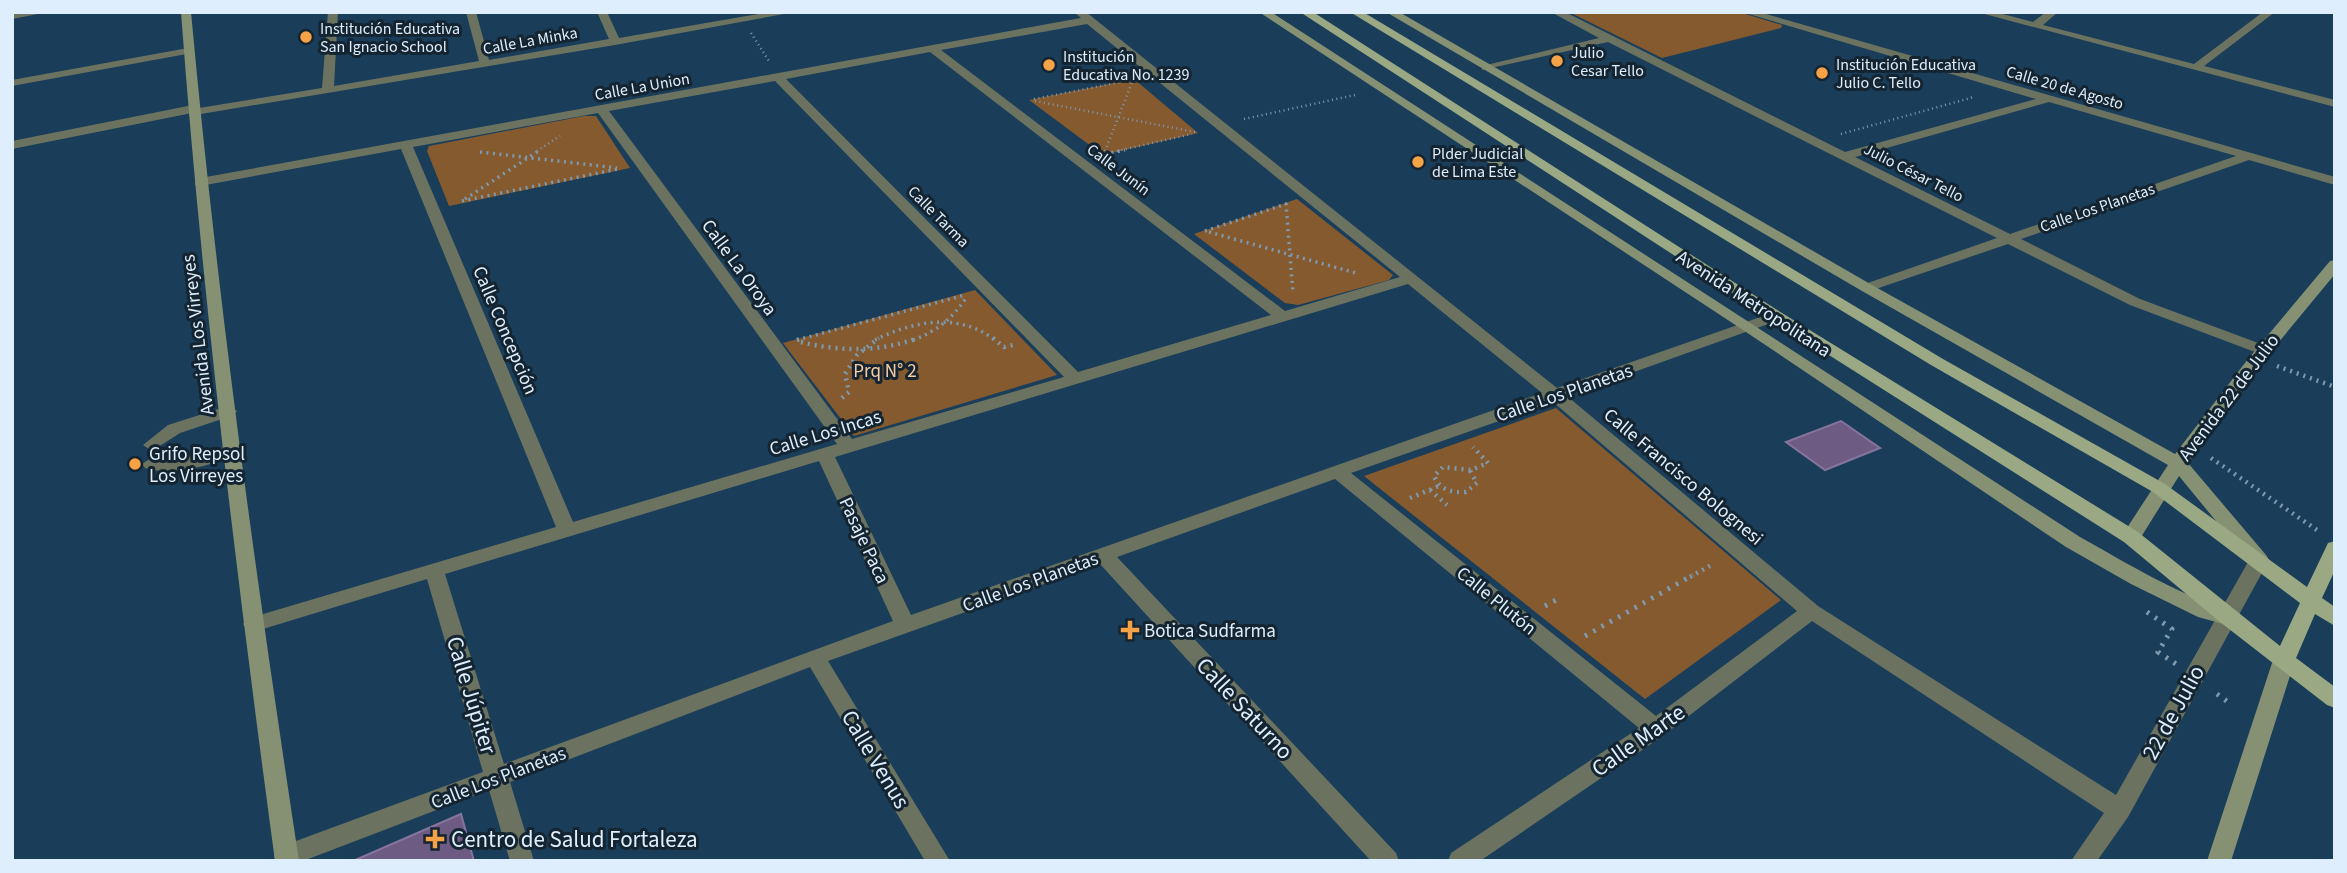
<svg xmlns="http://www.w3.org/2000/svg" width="2347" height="873" viewBox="0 0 2347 873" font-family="'Source Sans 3',sans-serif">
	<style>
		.green { fill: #855a2f }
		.building { fill: #6d5b83; stroke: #86749d; stroke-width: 2 }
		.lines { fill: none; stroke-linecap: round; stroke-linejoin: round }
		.path-far3 { stroke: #7f99ae; stroke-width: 2.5; stroke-dasharray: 1 3.5; stroke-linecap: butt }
		.path-far2 { stroke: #7f99ae; stroke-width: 3.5; stroke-dasharray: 2 4.5; stroke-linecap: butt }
		.path-far1 { stroke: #7f99ae; stroke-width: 4.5; stroke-dasharray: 2 5; stroke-linecap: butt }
		.path { stroke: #7f99ae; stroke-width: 5; stroke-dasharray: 2.5 7; stroke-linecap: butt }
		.lane { fill: #6b7360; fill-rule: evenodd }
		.street { fill: #6b7360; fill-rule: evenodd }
		.secondary { fill: #869174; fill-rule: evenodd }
		.primary { fill: #9aa983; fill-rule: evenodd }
		.poi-dot { fill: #f6a247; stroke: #142431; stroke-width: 2.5 }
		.labels { text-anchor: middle; stroke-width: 6; stroke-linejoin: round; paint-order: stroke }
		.far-poi-label { font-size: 16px; fill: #deeefc; stroke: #142431; text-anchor: start }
		.far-street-label { font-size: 16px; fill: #deeefc; stroke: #142431 }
		.street-label { font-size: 19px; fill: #deeefc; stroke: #142431 }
		.park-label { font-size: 19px; fill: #f9cba0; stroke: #142431 }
		.poi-label { font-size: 19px; fill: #deeefc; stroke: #142431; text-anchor: start }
		.near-street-label { font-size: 23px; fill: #deeefc; stroke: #142431 }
		.near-poi-label { font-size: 23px; fill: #deeefc; stroke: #142431; text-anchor: start }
	</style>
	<rect width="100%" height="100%" fill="#1a3e5a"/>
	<!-- green -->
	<path class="green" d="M1569 12H1739L1782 25 1781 28 1662 58Z
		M1134 79 1198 133 1103 155 1029 100Z
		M584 116H596L630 168 449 206 427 151 429 146Z
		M1297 199 1393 275 1389 280 1298 305 1285 303 1194 234Z
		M975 290 1057 375 854 436 783 343Z
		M1556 408 1781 600 1645 699 1364 476Z"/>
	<!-- building -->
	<path class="building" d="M1841 421 1880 448 1825 470 1786 442Z
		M461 814 474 861H353Z"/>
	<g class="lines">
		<!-- path-far3 -->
		<path class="path-far3" d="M751 33 769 61
			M1034 99 1132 80
			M1035 101 1195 132
			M1244 119 1355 95
			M1841 134 1974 97
			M537 151 560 136
			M1105 151 1133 80
			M1117 151 1192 134"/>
		<!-- path-far2 -->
		<path class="path-far2" d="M480 152 617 168
			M1104 154 1106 150
			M1105 154 1125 150
			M465 199 540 150
			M462 201 618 169
			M1205 231 1286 204 1293 293
			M1209 232 1356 273
			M797 340 965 295
			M875 340C913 321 959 312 995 340
			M913 340C937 331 952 319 966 298"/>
		<!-- path-far1 -->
		<path class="path-far1" d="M993 338 1004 347 1013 345
			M797 340 804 338
			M801 342C840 352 880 352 918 338
			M2277 366 2335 387
			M842 398 849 392 845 374 857 355 879 338
			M2211 458 2317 530
			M1470 471 1477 483 1466 492C1452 493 1440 490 1434 476L1443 467 1471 470 1488 463 1473 447
			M1430 490 1447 505
			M1410 498 1439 486
			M1690 577 1713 564"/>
		<!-- path -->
		<path class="path" d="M1545 606 1558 599
			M2147 612 2172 629 2158 652 2176 664
			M1585 636 1693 575
			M2217 694 2232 705"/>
		<!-- lane -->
		<path class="lane" d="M193 105 199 109 197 112 12 149V141Z
			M228 406 237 411 234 415 180 433 152 451 143 445 168 425Z
			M232 445 241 451 238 455C207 465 177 477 145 468L142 464 151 458 181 459Z"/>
		<!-- street -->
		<path class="street" d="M39 12 38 14 12 19V13Z
			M328 12H338L334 86 479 61 466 12H476L489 60 609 39 597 12H607L619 38 770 12H795L615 45 189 116V110L193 109 322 88Z
			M1074 12H1086L1557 388 1772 313H1782L1785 316 1782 319 1567 396 1818 606 2116 795 2252 555H2266L2269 560 2128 817 2097 861H2071L2104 813 1812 621 1664 735 1480 861H1448L1451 853 1639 728 1335 479 1117 557 1396 853 1399 861H1371L1100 564 828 661 950 861H925L810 667 510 782 534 861H510L489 790 303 861H276L274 856 277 848 483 772 427 579 253 632 246 629 243 624 246 619 556 527 401 149 200 186 195 185V179L1081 18ZM1087 24 1400 277 1285 311 941 50ZM930 52 1271 315 1078 372 786 79ZM775 81 1064 377 852 439 609 111ZM598 113 837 444 573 522 413 147ZM1408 284 1542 393 911 615 835 457ZM1553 402 1797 611 1656 716 1351 473ZM819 461 893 621 504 764 445 574Z
			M1551 12H1565L1845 152 2036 99 1742 12H1759L2335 177V185L2249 160 2021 239 2140 299 2269 347 2271 350 2269 353 2263 355 2130 305 2008 244 1867 292 1862 291 1860 288 1862 285 1997 238 1608 42 1482 70V66L1599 38ZM2049 102 2236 156 2010 234 1855 157Z
			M1977 12H1995L2033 22 2046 12H2058L2043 25 2194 64 2263 12H2275L2204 66 2335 100V107Z
			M188 48 193 51 192 53 12 86V80Z"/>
		<!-- secondary -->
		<path class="secondary" d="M181 12H191C217 296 256 579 299 861H275C237 579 202 296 181 12Z
			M1259 12H1271L2080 537C2130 565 2179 595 2234 612L2237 617 2234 622 2227 625 2198 617 2131 584 2066 547 1743 330Z
			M1386 12H1399L1872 285 2175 454 2248 359 2330 261 2335 260V274L2259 366 2188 463 2266 555 2269 560 2266 565H2252L2179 476 2138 542H2124L2121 537 2168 465 1862 291Z
			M2284 652 2292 654 2295 660 2231 861H2207L2273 660 2276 654Z"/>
		<!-- primary -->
		<path class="primary" d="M1300 12H1313L1782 313 2138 532 2280 646 2300 603 2153 492 1931 365 1350 12H1363L1943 359 2165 484 2307 587 2328 543 2335 541V570L2322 598 2335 607V626L2315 614 2296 658 2335 687V708L2327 705 2220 622 2124 542 1772 319Z"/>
	</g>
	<!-- markers -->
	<g class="poi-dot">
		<circle cx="306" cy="37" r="7"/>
		<circle cx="1557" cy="61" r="7"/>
		<circle cx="1049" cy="65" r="7"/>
		<circle cx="1822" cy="73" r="7"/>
		<circle cx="1418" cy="162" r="7"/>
		<circle cx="135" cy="464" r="7"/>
		<path d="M1126.5 619.5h7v7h7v7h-7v7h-7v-7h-7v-7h7z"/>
		<path d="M431.5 828.5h7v7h7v7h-7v7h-7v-7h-7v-7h7z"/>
	</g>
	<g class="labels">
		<!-- far-poi labels -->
		<g class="far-poi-label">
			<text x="320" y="34">Institución Educativa<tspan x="320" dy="18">San Ignacio School</tspan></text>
			<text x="1571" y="58">Julio<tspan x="1571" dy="18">Cesar Tello</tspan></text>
			<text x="1063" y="62">Institución<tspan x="1063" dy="18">Educativa No. 1239</tspan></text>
			<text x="1836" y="70">Institución Educativa<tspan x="1836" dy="18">Julio C. Tello</tspan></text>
			<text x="1432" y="159">Plder Judicial<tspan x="1432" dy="18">de Lima Este</tspan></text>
		</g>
		<!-- far-street labels -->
		<g class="far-street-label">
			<text transform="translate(530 40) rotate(-10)" y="6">Calle La Minka</text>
			<text transform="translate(642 86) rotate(-10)" y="6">Calle La Union</text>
			<text transform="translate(2065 87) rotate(16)" y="6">Calle 20 de Agosto</text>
			<text transform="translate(1119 169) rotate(37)" y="6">Calle Junín</text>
			<text transform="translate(1914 172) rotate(27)" y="6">Julio César Tello</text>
			<text transform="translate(2097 207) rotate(-19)" y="6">Calle Los Planetas</text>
			<text transform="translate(939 216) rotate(45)" y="6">Calle Tarma</text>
		</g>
		<!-- street labels -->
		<g class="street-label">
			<text transform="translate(740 267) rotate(54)" y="7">Calle La Oroya</text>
			<text transform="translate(1754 303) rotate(33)" y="7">Avenida Metropolitana</text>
			<text transform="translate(506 330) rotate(67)" y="7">Calle Concepción</text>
			<text transform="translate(197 335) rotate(-97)" y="7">Avenida Los Virreyes</text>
			<text transform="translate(1564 392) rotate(-19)" y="7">Calle Los Planetas</text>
			<text transform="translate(2228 397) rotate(-53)" y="7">Avenida 22 de Julio</text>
			<text transform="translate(825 432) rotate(-17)" y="7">Calle Los Incas</text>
			<text transform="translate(1684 476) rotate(40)" y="7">Calle Francisco Bolognesi</text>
			<text transform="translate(865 540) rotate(65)" y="7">Pasaje Paca</text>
			<text transform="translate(1030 581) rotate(-20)" y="7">Calle Los Planetas</text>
			<text transform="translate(1497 600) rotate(39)" y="7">Calle Plutón</text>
			<text transform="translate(498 777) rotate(-21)" y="7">Calle Los Planetas</text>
		</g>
		<!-- park labels -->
		<g class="park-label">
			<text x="885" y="377">Prq N° 2</text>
		</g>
		<!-- poi labels -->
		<g class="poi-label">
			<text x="149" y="460">Grifo Repsol<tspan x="149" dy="22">Los Virreyes</tspan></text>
			<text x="1144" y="637">Botica Sudfarma</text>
		</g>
		<!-- near-street labels -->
		<g class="near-street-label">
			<text transform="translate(472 695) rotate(73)" y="8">Calle Júpiter</text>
			<text transform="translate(1245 708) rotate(47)" y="8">Calle Saturno</text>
			<text transform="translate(2173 712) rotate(-61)" y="8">22 de Julio</text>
			<text transform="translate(1638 740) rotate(-35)" y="8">Calle Marte</text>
			<text transform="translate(876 759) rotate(59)" y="8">Calle Venus</text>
		</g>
		<!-- near-poi labels -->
		<g class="near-poi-label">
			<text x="451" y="847">Centro de Salud Fortaleza</text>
		</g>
	</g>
	<!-- border -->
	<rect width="2347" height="873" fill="none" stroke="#deeefc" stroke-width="28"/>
</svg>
